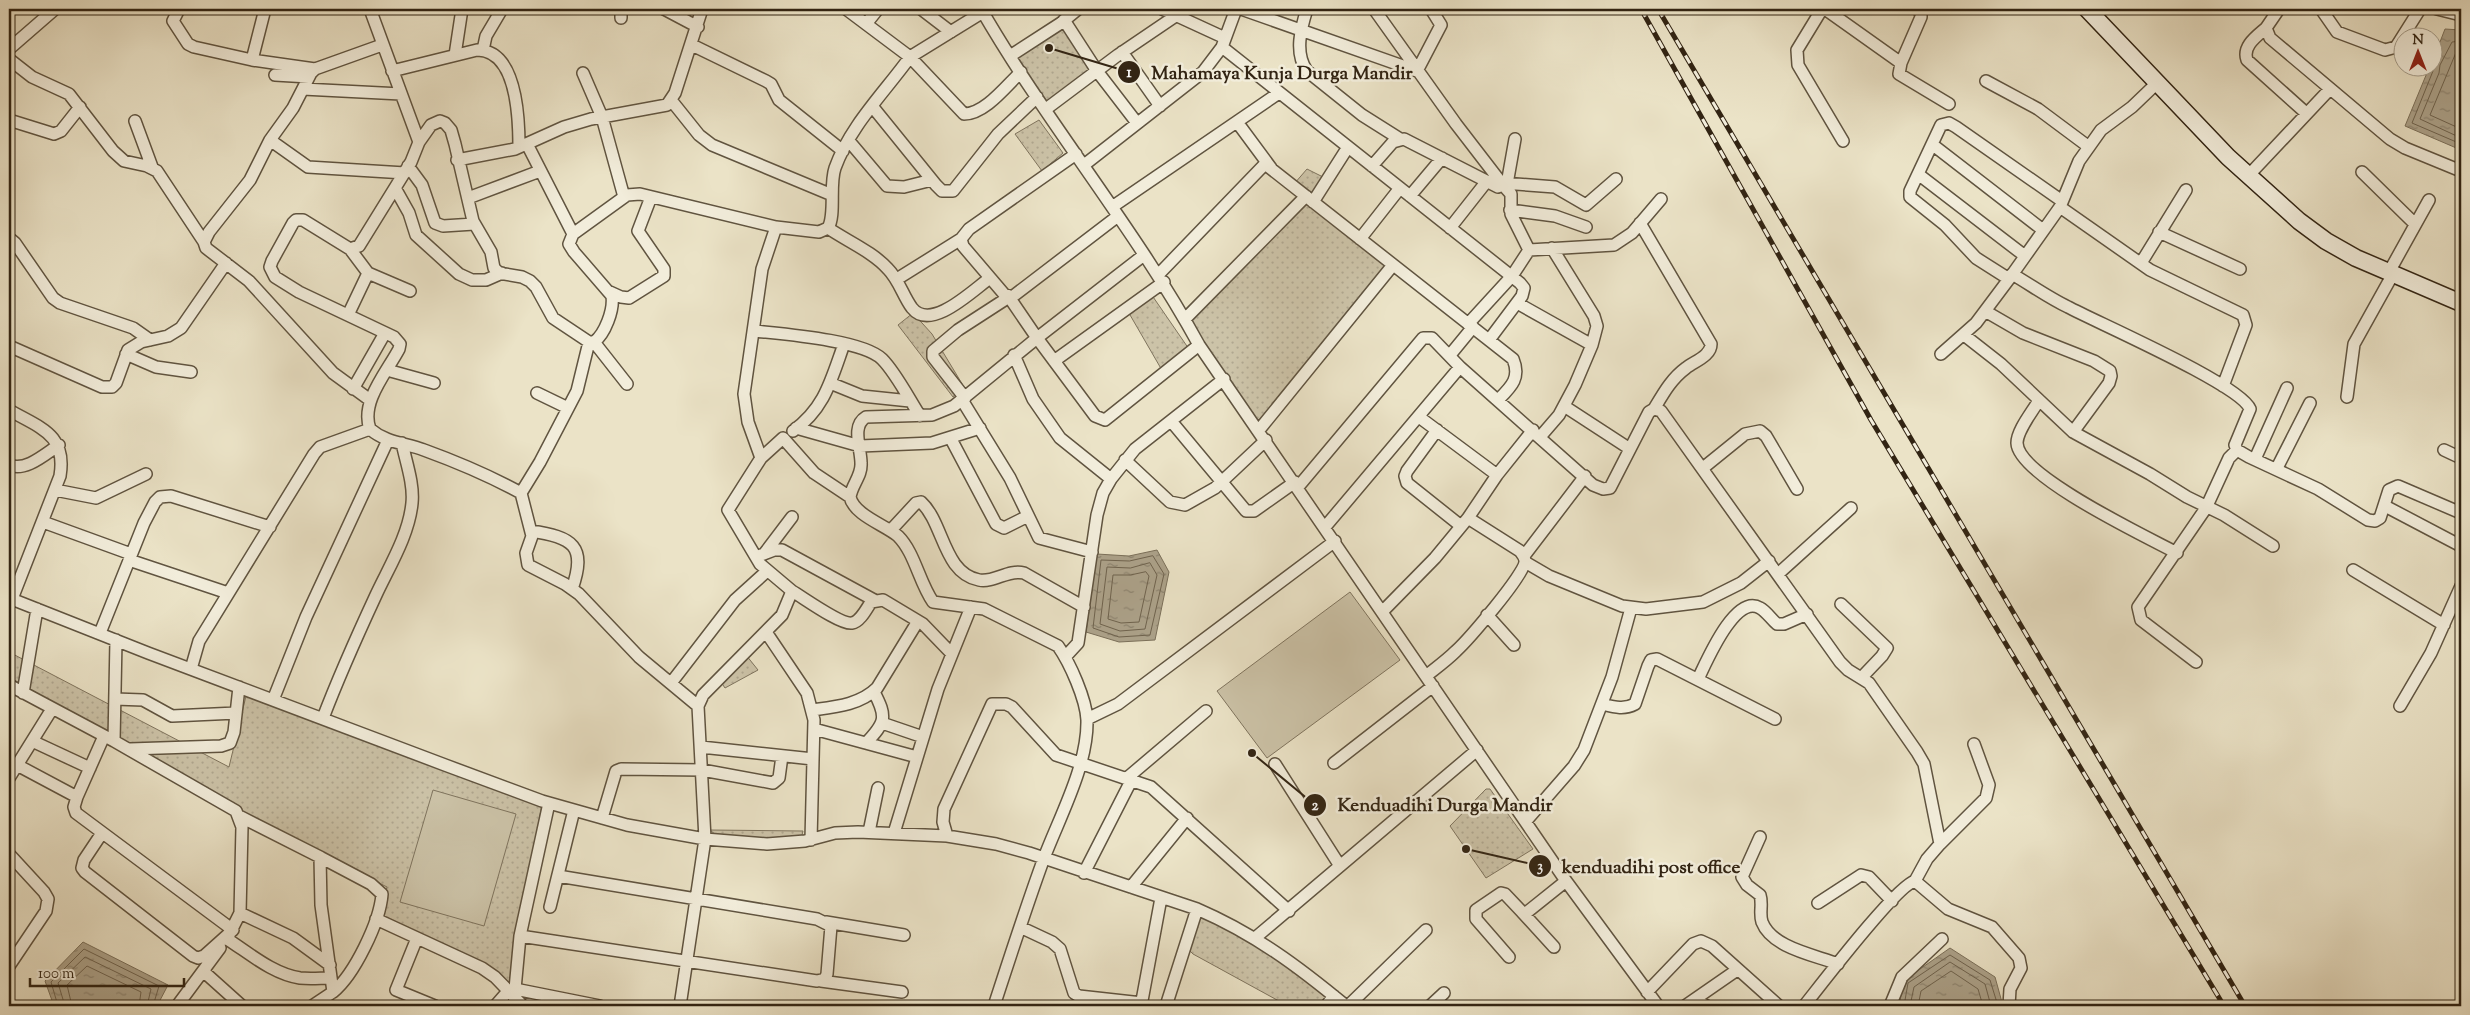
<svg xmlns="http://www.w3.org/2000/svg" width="2470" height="1015" viewBox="0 0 2470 1015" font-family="'Sorts Mill Goudy',serif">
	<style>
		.grass { fill: url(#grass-dots); stroke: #7f745e }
		.garden { fill: #ccc3a8; stroke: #7f745e }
		.water { fill: url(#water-ripples); stroke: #7b705a }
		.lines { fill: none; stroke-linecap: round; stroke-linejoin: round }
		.shore { stroke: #6f634e; stroke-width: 1 }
		.street-casing { stroke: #605440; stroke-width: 14 }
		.secondary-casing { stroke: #322413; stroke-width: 19 }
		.street { stroke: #f2eddb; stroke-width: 11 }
		.secondary { stroke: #f2eddb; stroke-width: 16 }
		.rail-casing { stroke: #322413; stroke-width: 5 }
		.rail { stroke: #f2eddb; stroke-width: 3; stroke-dasharray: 9; stroke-linecap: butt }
		.leader { fill: none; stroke: #322413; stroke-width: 2 }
		.callout-dot { fill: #322413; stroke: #f2eddb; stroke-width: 2 }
		.mark-label { font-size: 15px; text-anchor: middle; font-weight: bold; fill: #fff }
		.callout-label { font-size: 19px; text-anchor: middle; font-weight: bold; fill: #322413; stroke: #f2eddb; stroke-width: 5; stroke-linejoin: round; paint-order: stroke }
	</style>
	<defs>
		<pattern id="grass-dots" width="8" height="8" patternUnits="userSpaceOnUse" patternTransform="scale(1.25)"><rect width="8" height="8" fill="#ccc3a8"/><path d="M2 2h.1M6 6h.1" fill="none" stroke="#b0a790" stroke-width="1.8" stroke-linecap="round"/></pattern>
		<pattern id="water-ripples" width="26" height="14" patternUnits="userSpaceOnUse" patternTransform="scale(1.25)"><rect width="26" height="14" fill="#aca28a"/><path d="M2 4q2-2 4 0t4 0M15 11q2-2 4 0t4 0" fill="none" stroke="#8d8470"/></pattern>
	</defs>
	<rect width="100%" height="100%" fill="#ebe3c7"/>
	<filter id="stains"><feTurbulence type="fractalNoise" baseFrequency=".004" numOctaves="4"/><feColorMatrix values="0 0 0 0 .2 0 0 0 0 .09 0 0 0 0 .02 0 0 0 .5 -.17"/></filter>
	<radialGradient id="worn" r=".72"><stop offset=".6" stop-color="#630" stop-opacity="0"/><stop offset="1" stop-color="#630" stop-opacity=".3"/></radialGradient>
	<!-- grass -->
	<path class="grass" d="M1063 23 1095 70 1043 111 1013 56Z
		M1039 120 1063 153 1042 171 1015 134Z
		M1307 169 1325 178 1312 199 1294 184Z
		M1306 201 1388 266 1255 432 1183 324Z
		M1149 291 1191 352 1163 372 1126 308Z
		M913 313 932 334 964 387 958 390 953 397 898 325Z
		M9 652 229 767 246 696 542 804 510 985 497 971 380 916 387 887 284 835 9 677Z
		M746 655 758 670 725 688 719 679Z
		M1486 789H1490L1533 849 1486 878 1450 826Z
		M710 830 803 831 801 839 718 837Z
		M1200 914 1252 940 1330 997 1323 1006H1288L1193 954 1189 950Z"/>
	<!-- garden -->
	<path class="garden" d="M1350 592 1400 660 1267 758 1217 691Z
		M433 790 516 814 484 926 400 902Z"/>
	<!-- water -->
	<path class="water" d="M2445 29 2461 30V150L2405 126 2429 68H2432L2433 60Z
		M1157 550 1169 572 1155 640 1119 642 1086 632 1097 554 1129 556Z
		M83 942 168 985 157 1006H54L45 981Z
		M1950 948 1995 977 2003 1006H1899L1903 981Z"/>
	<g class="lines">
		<!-- shore -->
		<path class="shore" d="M2461 41 2452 42 2440 65 2439 73 2420 119 2461 138
			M2461 49 2457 50 2430 115 2461 129
			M2432 65 2433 71 2412 123 2461 144
			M1153 556 1164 574 1150 635 1119 637 1093 628 1101 560 1129 561Z
			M1150 563 1157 575 1145 629 1120 631 1100 624 1107 567 1130 568Z
			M1146 572 1149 576 1139 622 1121 623 1108 619 1113 575H1130Z
			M58 1006 51 982 84 949 159 986 153 1006
			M65 1006 58 983 85 957 151 989 147 1006
			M72 1006 67 985 87 966 141 992 139 1006
			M1904 1006 1908 983 1950 955 1990 980 1998 1006
			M1910 1006 1914 987 1950 962 1985 984 1991 1006
			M1918 1006 1921 991 1951 971 1978 989 1983 1006"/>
		<!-- street casing -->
		<g class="street-casing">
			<path id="street" d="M179 9 173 21 188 44 194 47 252 60 315 69
				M370 9 419 142
				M621 9V18
				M664 9 698 27
				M846 9 910 57 983 12
				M921 9 951 32
				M981 9C1048 125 1135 228 1199 345L1566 881 1658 1006
				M1162 9 1225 38
				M1241 9 1417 71 1441 25 1431 9
				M1307 9C1301 28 1294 53 1307 71L1362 115 1400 139
				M1822 9 1797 50 1798 65 1843 141
				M1825 9 1901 63
				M1917 9 1921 13V17L1901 63 1899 74 1949 104
				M2279 9 2266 28 2270 38 2390 139 2405 148 2461 171
				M2321 9 2337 32 2385 50 2396 47 2420 9
				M2437 9 2461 15
				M1064 20 1097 71 1137 123
				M866 24 878 9
				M2266 28C2257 36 2242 46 2247 60L2306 113
				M692 45 766 81 771 84 779 100 843 151
				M1222 47 1520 283 1524 288 1522 296 1489 340
				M9 49 55 9
				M483 50 486 36 502 9
				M1122 52 1160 106
				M455 55 462 9
				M1010 56 1061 23 1078 9
				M9 59 32 77 69 94 113 151 124 161 147 166 157 171 204 242
				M252 60 265 9
				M392 71 477 50C517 50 519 118 519 147
				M583 73 602 117 624 197
				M275 75 309 77
				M1986 81 2038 109 2089 147
				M303 89 401 94
				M671 100 699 135 712 145 832 195
				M872 106 936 185 942 191H953L998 134 1037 97
				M1046 109 1118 55 1177 15
				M9 120 54 134 61 131 80 107
				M135 121 152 167
				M1237 122 1271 168
				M270 140 308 167 405 173
				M849 141 887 186 904 187 932 180
				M527 144 573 234
				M1933 145 2043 230
				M1076 154 969 229 961 239 963 246 1004 294 1012 297 1118 216
				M457 160 515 149 564 127 591 119 667 105 675 93 702 9
				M1084 165 1203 72 1222 47 1236 9
				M408 166 422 185 435 223 443 226 474 224
				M1372 166 1393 142 1404 139 1498 187 1503 185 1456 124 1374 9
				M2362 172 2415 224
				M1918 174 2025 256
				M2248 176 2330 89
				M1503 183 1555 187 1586 205 1616 179
				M1507 184 1515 139
				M395 188 409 213 416 235 459 274 472 280H486L502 273
				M1410 196 1442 158
				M468 198 540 171
				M1313 202 1348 147
				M1112 207 1279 93
				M2060 207 2150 270 2243 315 2246 325 2223 386
				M1510 210 1555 216 1586 227
				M1640 223 1711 344C1711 356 1695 361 1686 368 1671 379 1663 394 1654 409
				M828 228C847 241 873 252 888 269 899 280 903 296 912 308 931 332 973 290 990 278
				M1450 228 1487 181
				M2159 232 2240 269
				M9 238 15 243 53 298 60 303 133 328 150 340
				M1360 239 1400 188
				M350 249 368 273 410 291
				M1529 250 1614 245 1632 233 1661 199
				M1144 255 1037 338 1095 416 1105 420 1199 345
				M2141 263 2186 190
				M2389 272 2429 200
				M2012 274C2031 285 2049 298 2068 307 2098 323 2241 385 2250 409L2235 445 2237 450 2249 457 2318 489 2368 520 2375 521 2380 518 2389 490 2398 486 2461 513
				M1158 275 1265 164 1513 359C1521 378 1511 387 1498 400
				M897 279 961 239
				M2009 279 1976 258 1945 225 1910 197V191L1941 125 1949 123 1956 127 2062 201
				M610 292 621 297 629 298 664 276V269L638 231 651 197
				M1517 303 1592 345
				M1985 311 2023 333 2094 361 2110 371 2111 376 2109 383 2073 432
				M348 315 368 273
				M1185 319 1306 196
				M1468 324 1512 276 1529 250 1511 214V194L1503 185
				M755 331C782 334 863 340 882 359 896 373 909 399 920 416
				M1964 335 2001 364 2073 432 2150 474 2187 497 2224 515 2273 546
				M589 342 577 391 540 462 521 493 532 536 526 553 528 565 565 584 579 594 639 657 698 706
				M594 342 627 384
				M9 346 102 387H112L116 383 128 350 141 342 168 336 181 328 226 263
				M126 354 156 367 191 372
				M1941 354 1976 323 2009 279 2060 207 2079 161 2101 130 2132 107 2156 84
				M1014 355 1033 399 1060 438 1111 479
				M1450 355 1473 327
				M1054 361 1164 282
				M387 370 434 383
				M830 383 862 396 910 401
				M353 389 385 333
				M537 393 568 408
				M2347 397 2354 344 2393 274
				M965 398 933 357V351L958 330 1009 297 1037 338 954 406 932 415 866 417C851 426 861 448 861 463 862 476 852 484 850 497 854 515 885 525 898 536 915 553 919 582 933 602L984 609 1058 646C1070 663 1086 699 1087 720 1088 765 1060 816 1044 858 1026 907 1010 957 994 1006
				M370 400 333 373 249 281 206 248 204 242 209 232 250 180 270 140 293 108 311 73 315 69 382 45
				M962 400 1010 478 1039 538 1092 552
				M2039 400C2033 411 2017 430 2017 443 2018 476 2147 537 2177 553
				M1564 406 1630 449
				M9 410C40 428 67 434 60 476L12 599
				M1419 417 1497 475
				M1171 421 1246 511H1254L1295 482
				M796 428 860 446 932 443 980 428
				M1259 430 1393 265
				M1437 430 1407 471 1405 476 1407 483 1461 526
				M793 431C825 408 831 380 844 344
				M1540 437 1559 415 1575 385 1592 345 1597 326 1594 316 1552 248
				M951 439 996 524 1004 528 1028 516
				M2444 450 2461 458
				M761 458 783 438 814 473 850 497
				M2255 459 2287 388
				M1125 460 1170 502 1185 505 1215 488 1266 440
				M9 465C26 472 45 454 59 445
				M1703 468 1745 434 1760 431 1766 436 1797 489
				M2277 468 2310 403
				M1298 487 1423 338H1432L1460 367
				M55 490 96 498 146 474
				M521 493C490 476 457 462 424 450 406 443 386 443 370 429 360 402 387 372 399 349L400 344 394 337 299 292 275 277 270 267 272 261 293 223 296 220H303L350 249 359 246 411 162 419 142 431 125 440 121 445 123 451 130 455 144 473 221 491 252 494 268 499 273 522 277 530 281 536 287 553 318 589 342H594C605 334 614 310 612 296L574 252 569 244 573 234 627 195 640 194 776 227
				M2385 506 2461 546
				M1468 518 1497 475 1533 430
				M43 522 131 554
				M1325 527 1460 367 1593 485 1603 489 1610 488 1649 412 1654 409 1661 411 1840 662 1848 670 1869 683 1917 752 1924 764 1940 844
				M891 530 916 503 921 502C944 523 943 573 979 580 994 583 1008 569 1024 573L1084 607
				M531 531C573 537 587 546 572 589
				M764 554 792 517
				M1524 556 1585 476
				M756 557 774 550H782L874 600
				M129 560 228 593
				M1525 562 1549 576 1622 606 1646 609 1703 602 1741 583 1769 561
				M2353 570 2444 625
				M1778 574 1851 508
				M792 591 760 564 728 510 761 458 748 422 744 394 762 269 776 227 819 232 828 228C836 215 829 185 835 168 850 126 884 93 910 57L964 114C985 114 1006 86 1021 72
				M9 598 148 653 445 765 542 801 627 825 705 839 767 844 805 841 835 833 858 832 947 836 996 844 1029 853 1197 909C1255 934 1299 967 1346 1006
				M1841 604 1887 648 1882 656 1862 677
				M1382 612 1435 558 1468 518 1520 551C1522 554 1525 557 1525 561 1526 573 1468 640 1456 651 1447 660 1436 668 1426 676
				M1487 615 1514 645
				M766 632 807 693 814 720 811 840
				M100 633 144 523 155 502 160 497 171 496 270 527
				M1066 656 1078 643 1097 515 1103 493 1111 479 1135 449 1224 379
				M2196 662 2141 620 2138 607 2206 508 2229 458 2237 450
				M191 669 199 641 314 454 320 447 370 429
				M1698 679C1706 663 1735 593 1760 608 1766 611 1772 620 1777 624H1784L1807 614
				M671 683 735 600 767 571
				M9 685 114 741 236 811 242 827 240 913 229 935
				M23 693 37 609
				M115 699 143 700 172 716 236 713
				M273 700 306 617 388 440
				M1602 704C1614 707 1624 710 1635 704L1648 666 1651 660 1657 659 1775 719
				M2400 706 2431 653 2461 586
				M812 710C834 707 860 705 877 688L918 621
				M323 718C339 676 357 636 376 595 389 567 409 535 412 503 414 484 406 462 402 443
				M1087 719 1118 704 1335 541
				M882 723 923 737
				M814 729 917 757
				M32 741 90 768
				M114 741 116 640
				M866 743C886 722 887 717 874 692
				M701 747 813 759
				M130 749 221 746 230 743 234 732 239 687
				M1334 763 1433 686
				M1275 764 1340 866
				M17 765 77 797
				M9 778 52 709
				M1127 778 1206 711
				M239 816 320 857 321 905 333 992C354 975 380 922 382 894L371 884 320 857
				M602 818 616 771 621 769 702 770 773 783 779 778 782 756
				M1526 821 1574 766 1584 750 1612 677 1631 608
				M869 832 878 788
				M102 833 84 860 82 868 85 872 193 956 198 958 204 956 233 930 76 813 74 807 77 797 104 736
				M894 833 938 689 971 607
				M947 836 943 822 944 809 992 704H1006L1012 707 1056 755 1151 787 1289 911
				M1760 837 1742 877 1747 885 1760 895C1763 904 1759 913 1762 922 1772 948 1815 955 1838 964
				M9 854 44 892 48 899 46 911 9 966
				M1084 873 1132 779
				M558 876 817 919 831 926 827 974 825 979 817 981 520 936 515 989 600 1006
				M1915 881 1927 859 1940 844 1986 798 1989 785 1974 744
				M1131 887 1187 818
				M1818 903 1861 875 1869 877 1892 901
				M550 907 574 810
				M1522 912 1554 947
				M240 913 293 938 330 965
				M376 919 482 968 495 977 523 1006
				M826 922 904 935
				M1020 927 1052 942 1060 949 1074 993 1079 996 1142 1003
				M520 936 549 803
				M417 938 396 990 435 1006
				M1255 938 1477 750
				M227 939C249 953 273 974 300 978 310 979 321 978 331 978
				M1509 957 1476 919V910L1501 893 1505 894 1522 912 1526 913 1566 881
				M203 971 242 1006
				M821 981 902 992
				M1647 992 1693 944 1701 941 1712 946 1779 1006
				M1694 1000 1707 1006
				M177 1006 220 948
				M312 1006 333 992
				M495 1006 509 990 515 989
				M680 1006 705 839 698 706 703 695 782 615 792 591C804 598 841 625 852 623 860 622 867 608 871 602L883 600 923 624 952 654
				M1141 1006 1161 898
				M1166 1006 1197 909
				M1326 1006 1334 996
				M1348 1006 1426 930
				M1430 1006 1444 993
				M1685 1006 1737 970
				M1804 1006C1820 986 1897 885 1915 881L1948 909 1992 927 2019 958 2021 968 2010 989 2009 1006
				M1890 1006 1902 977 1942 939"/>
		</g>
		<!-- secondary casing -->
		<g class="secondary-casing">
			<path id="secondary" d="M2087 9 2228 157 2299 221 2326 241 2356 258 2461 303"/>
		</g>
		<!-- street -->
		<use href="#street" class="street"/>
		<!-- secondary -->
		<use href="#secondary" class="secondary"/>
		<!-- rail casing -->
		<g class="rail-casing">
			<path id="rail" d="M1641 9 1871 420 2224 1006
				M1658 9 2245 1006"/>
		</g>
		<!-- rail -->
		<use href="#rail" class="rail"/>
	</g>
	<!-- callouts -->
	<path class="leader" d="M1049 48L1129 72M1252 753L1315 805M1466 849L1540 866"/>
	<g class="callout-dot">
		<circle cx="1049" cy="48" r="5"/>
		<circle cx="1252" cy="753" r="5"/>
		<circle cx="1466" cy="849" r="5"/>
		<circle cx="1129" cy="72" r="12"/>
		<circle cx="1315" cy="805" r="12"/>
		<circle cx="1540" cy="866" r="12"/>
	</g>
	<g class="mark-label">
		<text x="1129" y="77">1</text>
		<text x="1315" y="810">2</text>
		<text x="1540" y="871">3</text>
	</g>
	<g class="callout-label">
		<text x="1282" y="79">Mahamaya Kunja Durga Mandir</text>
		<text x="1445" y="811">Kenduadihi Durga Mandir</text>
		<text x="1651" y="873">kenduadihi post office</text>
	</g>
	<!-- margin -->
	<rect width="2470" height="1015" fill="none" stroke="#ebe3c7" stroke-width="30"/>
	<rect x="10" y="10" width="2450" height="995" fill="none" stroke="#322413" stroke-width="2.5"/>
	<rect x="15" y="15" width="2440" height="985" fill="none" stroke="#322413"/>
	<!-- north arrow -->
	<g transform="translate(2418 52)"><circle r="24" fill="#f2eddb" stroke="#a59d8b"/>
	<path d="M0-4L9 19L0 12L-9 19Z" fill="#8f2418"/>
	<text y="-8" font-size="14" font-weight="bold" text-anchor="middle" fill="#322413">N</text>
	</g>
	<!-- scale -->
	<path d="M30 978v8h154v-8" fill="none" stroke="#322413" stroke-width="2.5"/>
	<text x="38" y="978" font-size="15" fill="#322413" stroke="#f2eddb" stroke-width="4" paint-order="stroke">100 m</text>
	<rect width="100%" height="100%" filter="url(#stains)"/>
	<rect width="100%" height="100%" fill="url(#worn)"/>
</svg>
